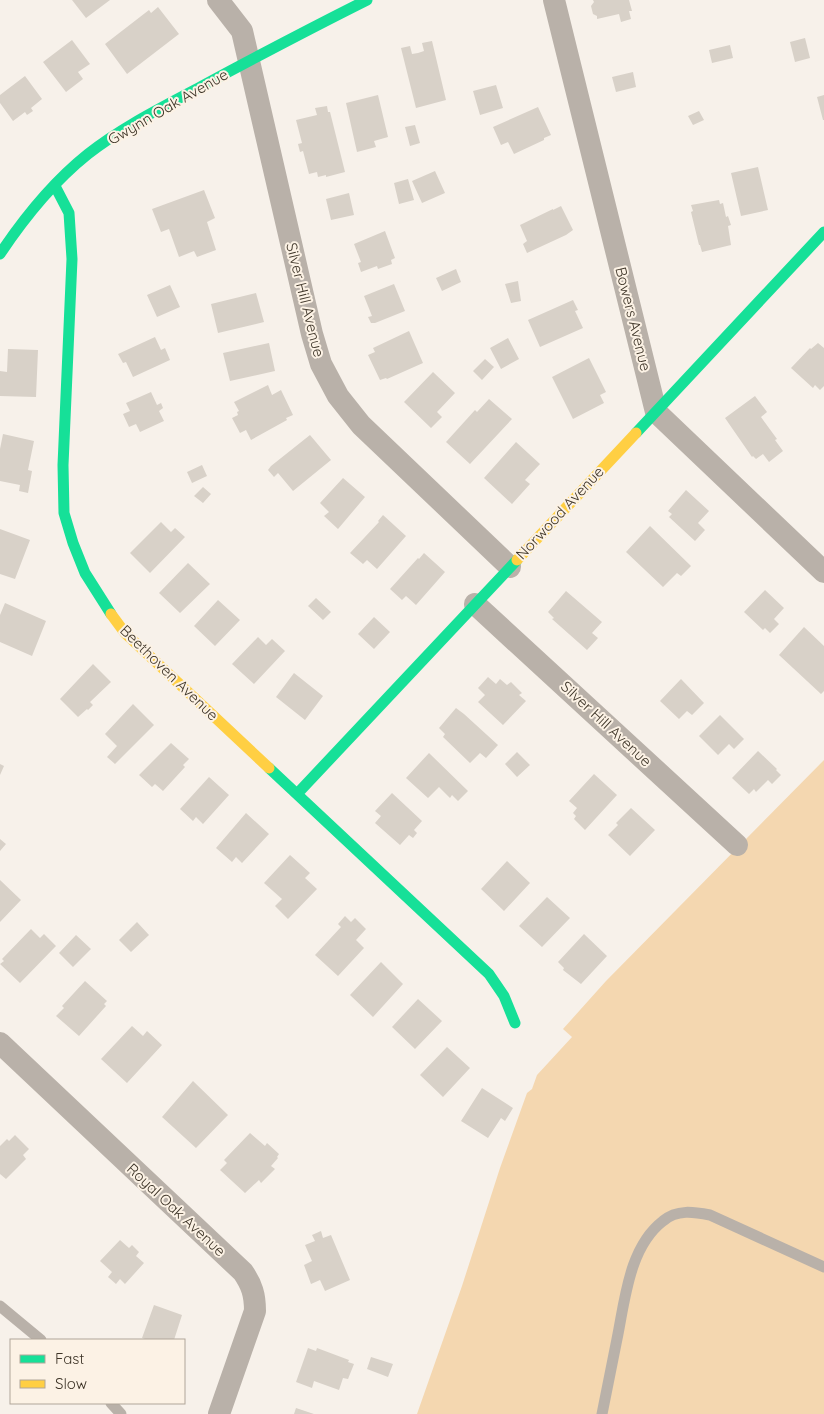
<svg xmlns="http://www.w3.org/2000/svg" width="824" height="1414" viewBox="0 0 824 1414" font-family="Quicksand,sans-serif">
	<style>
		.green { fill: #f4d7b0 }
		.building { fill: #d8d1c8 }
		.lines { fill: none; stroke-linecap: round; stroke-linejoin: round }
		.lane { stroke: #b9b1a9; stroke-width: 11 }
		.street { stroke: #b9b1a9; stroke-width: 22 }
		.fast { stroke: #16e098; stroke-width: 11 }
		.slow { stroke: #ffcf43; stroke-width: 11 }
		.labels { text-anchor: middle; stroke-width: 4; stroke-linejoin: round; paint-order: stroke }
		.street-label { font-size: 15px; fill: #3e3528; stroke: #fcf2e5 }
	</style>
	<rect width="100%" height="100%" fill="#f7f1ea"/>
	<!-- green -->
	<path class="green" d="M824 760V1414H417L462 1286 500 1168 527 1093 532 1089 537 1075 572 1037 563 1029 606 981Z"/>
	<!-- building -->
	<path class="building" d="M72 0H110L86 18Z
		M593 0H629L632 11H629L631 19 621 22 619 14 597 19V16L593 14 591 6 594 2Z
		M158 7 179 34 127 74 105 44 149 10 151 13Z
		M805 38 810 58 795 62 790 42Z
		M72 40 90 64 78 72 83 79 66 92 43 62Z
		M432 41 446 100 416 108 401 48 410 46 412 54 418 53 424 51 422 43Z
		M730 45 733 58 712 63 709 50Z
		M633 72 636 87 616 92 612 77Z
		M25 76 42 99 31 108 33 111 27 115 25 112 13 121 0 103V95Z
		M496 85 503 108 480 115 473 91Z
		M378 95 388 137 374 141 376 147 357 152 346 103Z
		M824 95V120H823L817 97Z
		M327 106 328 112H330L345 172 326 177V175L318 177 317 172 309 174 303 151 300 152 298 144 302 143 296 120 317 115 315 108Z
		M538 107 551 135 544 138V140L514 154 508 142 501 145 493 127Z
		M699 111 704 120 693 125 688 116Z
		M415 125 420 143 410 146 405 127Z
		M758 167 768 210 741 216 731 173Z
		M435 171 445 193 422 203 412 181Z
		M408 179 414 200 399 204 394 183Z
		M204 190 215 218 207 222 216 250 197 257 194 251 179 257 169 229 161 232 152 209Z
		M349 193 354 215 331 220 326 199Z
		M719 200 720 204 723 203 726 217 728 216 731 225 728 226 731 245 702 252 700 245H699L691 212 693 211 691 205Z
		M561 206 573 230 566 235 527 253 523 244 527 241 520 225 553 209V210Z
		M385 231 395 258 391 260 392 264 378 269 377 266 361 272 358 263 361 262 354 244Z
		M456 269 461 282 442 291 436 278Z
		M518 281 521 301 511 303 505 284Z
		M394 284 405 311 375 323H371L368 317 372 316 364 296Z
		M170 285 180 307 157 317 147 295Z
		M256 293 264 322 218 333 211 304Z
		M573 300 578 310 575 311 583 328 540 347 528 320Z
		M409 331 423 363 387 379 386 378 380 380 368 355 375 352 373 348Z
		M155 337 161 350 165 348 170 360 133 377 126 362 123 363 118 354Z
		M508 338 519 359 501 369 490 348Z
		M269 343 275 371 230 381 223 353Z
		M818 343 824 348V386L820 390 815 385 813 388 791 368 810 348 811 349Z
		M8 349 38 350 36 397 0 396V371L7 372Z
		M589 358 606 392 600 395 604 403 573 419 552 377Z
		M485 359 494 367 482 380 473 371Z
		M433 372 455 393 437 412 442 417 431 428 404 402Z
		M268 385 272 395 281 390 293 415 286 418 287 420 251 440 246 430 240 433 232 418 238 415 237 412 239 411 234 402Z
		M151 392 157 405 161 403 163 408 159 411 164 421 140 432 136 424 129 427 123 414 130 411 126 403Z
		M755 396 767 412 761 417 777 439 775 440 783 451 769 462 763 454 756 459 753 456 752 457 725 418Z
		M489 399 512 419 470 464 446 442 475 410 477 412Z
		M3 434 34 441 28 470 32 471 28 493 19 491 20 485 0 481V449Z
		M310 435 331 460 293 491 278 473 274 477 268 470 271 466Z
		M516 442 540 464 525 480 530 484 512 504 484 478Z
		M202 465 207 476 192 483 187 472Z
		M343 478 365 497 338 529 324 516 329 512 320 503Z
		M203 487 211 494 203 503 194 496Z
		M686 490 709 511 698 523 705 530 695 541 669 517 672 514 668 511Z
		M383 515 406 536 377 569 367 560 363 564 350 553 379 522 378 521Z
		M161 522 171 532 175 528 185 537 150 573 130 553Z
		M650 526 691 566 681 576 677 573 663 587 626 552Z
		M0 529 30 540 15 579 0 574Z
		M424 553 445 572 416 605 406 596 402 600 390 589 418 558 419 559Z
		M188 563 210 584 180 613 159 593Z
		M765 590 784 608 774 619 779 624 770 633 765 628 763 630 744 612Z
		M566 591 602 622 592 633 598 638 587 650 552 619 554 618 548 612Z
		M316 598 331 612 323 620 308 606Z
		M218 600 240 620 215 646 194 626Z
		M5 603 46 621 32 656 0 642V615Z
		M374 617 390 632 374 649 358 634Z
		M804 627 824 646V691L821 694 779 655Z
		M258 637 266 645 272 639 285 651 254 684 232 664Z
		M93 664 111 682 90 702 93 705 88 710 87 709 78 717 60 699Z
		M294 673 323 696 305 720 276 697Z
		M488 677 496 684 500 679 507 685 511 682 522 693 519 695 526 701 503 725 478 702 485 695 478 688Z
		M681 679 704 703 692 715 687 711 679 719 660 701Z
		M133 704 154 725 115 764 107 757 117 746 105 734Z
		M456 708 464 714 498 745 486 758 480 753 470 763 443 737 445 734 439 728Z
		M720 715 744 739 734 749 729 744 718 755 699 736Z
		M171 743 189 759 183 765 185 767 163 791 155 784 152 787 139 775Z
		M758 751 777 769 776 770 781 775 772 784 768 780 756 792 754 789 749 794 732 778Z
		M517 752 530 765 517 777 505 764Z
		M429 753 468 791 458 801 452 795 450 798 439 787 428 798 406 778Z
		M0 764 4 766 0 775Z
		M594 774 617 795 585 830 574 819 576 816 573 813 577 808 569 801Z
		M209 777 229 795 203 824 196 817 193 821 180 809Z
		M392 793 422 821 414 830 417 833 413 838 409 835 400 845 375 823 381 816 375 811Z
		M631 808 655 830 630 856 608 835 618 825 616 823Z
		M246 813 269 834 242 863 236 857 232 862 216 848Z
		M0 839 6 844 0 851Z
		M290 855 310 873 305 878 317 889 288 919 275 906 282 899 264 883Z
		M507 861 530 883 504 911 481 889Z
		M0 880 21 900 0 922Z
		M547 897 570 918 542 947 519 926Z
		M345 916 351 922 355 918 366 929 356 940 364 948 338 976 315 955 341 927 338 924Z
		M137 922 149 935 131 952 119 940Z
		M31 929 40 938 44 934 56 946 20 983 0 964 4 961 2 959Z
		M584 934 607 956 581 984 563 970 564 968 558 962Z
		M76 935 91 949 73 967 59 953Z
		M381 962 403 984 373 1017 350 995Z
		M85 981 107 1001 104 1004 106 1006 79 1036 56 1016 64 1008 62 1006Z
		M418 999 442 1021 415 1049 392 1027Z
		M132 1026 143 1036 147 1031 162 1045 127 1083 101 1059Z
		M447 1047 470 1068 443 1097 420 1075Z
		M193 1081 228 1115 196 1148 162 1117Z
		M482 1088 513 1108 505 1121 501 1118 488 1138 461 1121Z
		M250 1133 265 1146 267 1143 279 1154 277 1157 278 1158 271 1166 275 1169 261 1183 259 1180 245 1193 220 1170 227 1163 224 1160Z
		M15 1135 29 1149 23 1155 26 1159 6 1179 0 1174V1146L7 1139 9 1141Z
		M321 1231 323 1238 331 1235 350 1280 325 1291 320 1280 311 1284 304 1265 312 1261 305 1245 315 1241 312 1235Z
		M120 1240 129 1248 132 1245 139 1252 136 1256 144 1263 125 1284 120 1279 116 1284 108 1277 112 1272 100 1261Z
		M154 1305 182 1315 174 1340H148L142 1338Z
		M308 1348 316 1351 317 1348 349 1360 348 1362 354 1364 348 1379 343 1378 339 1390 314 1381 312 1388 296 1382Z
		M371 1357 393 1364 388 1377 367 1369Z
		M296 1408 314 1414H294Z"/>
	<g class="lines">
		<!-- lane -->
		<path class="lane" d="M0 1306 41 1340
			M111 1403 121 1414
			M602 1414C607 1389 612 1364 617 1339 625 1300 629 1247 663 1221 677 1209 694 1212 710 1215L824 1267"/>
		<!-- street -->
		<path class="street" d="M218 0 242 31 312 334 321 364 338 396 361 425 510 567
			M554 0 656 412 824 572
			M475 604 737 845
			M0 1043 243 1272C252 1285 255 1295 255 1311L219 1414"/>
		<!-- fast -->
		<path class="fast" d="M55 186 69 213 72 259 63 465 64 513 73 543 85 573 111 614
			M0 254C24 218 53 182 88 154 122 127 163 107 202 86 256 57 311 28 367 0
			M636 433 824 232
			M269 768 489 974 504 996 515 1023
			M297 794 517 560"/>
		<!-- slow -->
		<path class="slow" d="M517 560 636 433
			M111 614 125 633 269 768"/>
	</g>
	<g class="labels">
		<!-- street labels -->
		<g class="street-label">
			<text transform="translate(168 107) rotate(-30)" y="5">Gwynn Oak Avenue</text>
			<text transform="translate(305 300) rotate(76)" y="5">Silver Hill Avenue</text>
			<text transform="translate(633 319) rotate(76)" y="5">Bowers Avenue</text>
			<text transform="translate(560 513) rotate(-47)" y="5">Norwood Avenue</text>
			<text transform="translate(169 673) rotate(44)" y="5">Beethoven Avenue</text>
			<text transform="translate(606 724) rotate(43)" y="5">Silver Hill Avenue</text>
			<text transform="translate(176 1210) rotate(43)" y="5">Royal Oak Avenue</text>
		</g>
	</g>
	<!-- legend -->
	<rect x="10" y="1339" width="175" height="65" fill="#fcf2e5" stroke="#b0a699"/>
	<rect x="20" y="1355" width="25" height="8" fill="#16e098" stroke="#b0a699"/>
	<text x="55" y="1364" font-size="15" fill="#3e3528">Fast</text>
	<rect x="20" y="1380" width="25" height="8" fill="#ffcf43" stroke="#b0a699"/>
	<text x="55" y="1389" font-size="15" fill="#3e3528">Slow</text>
</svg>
